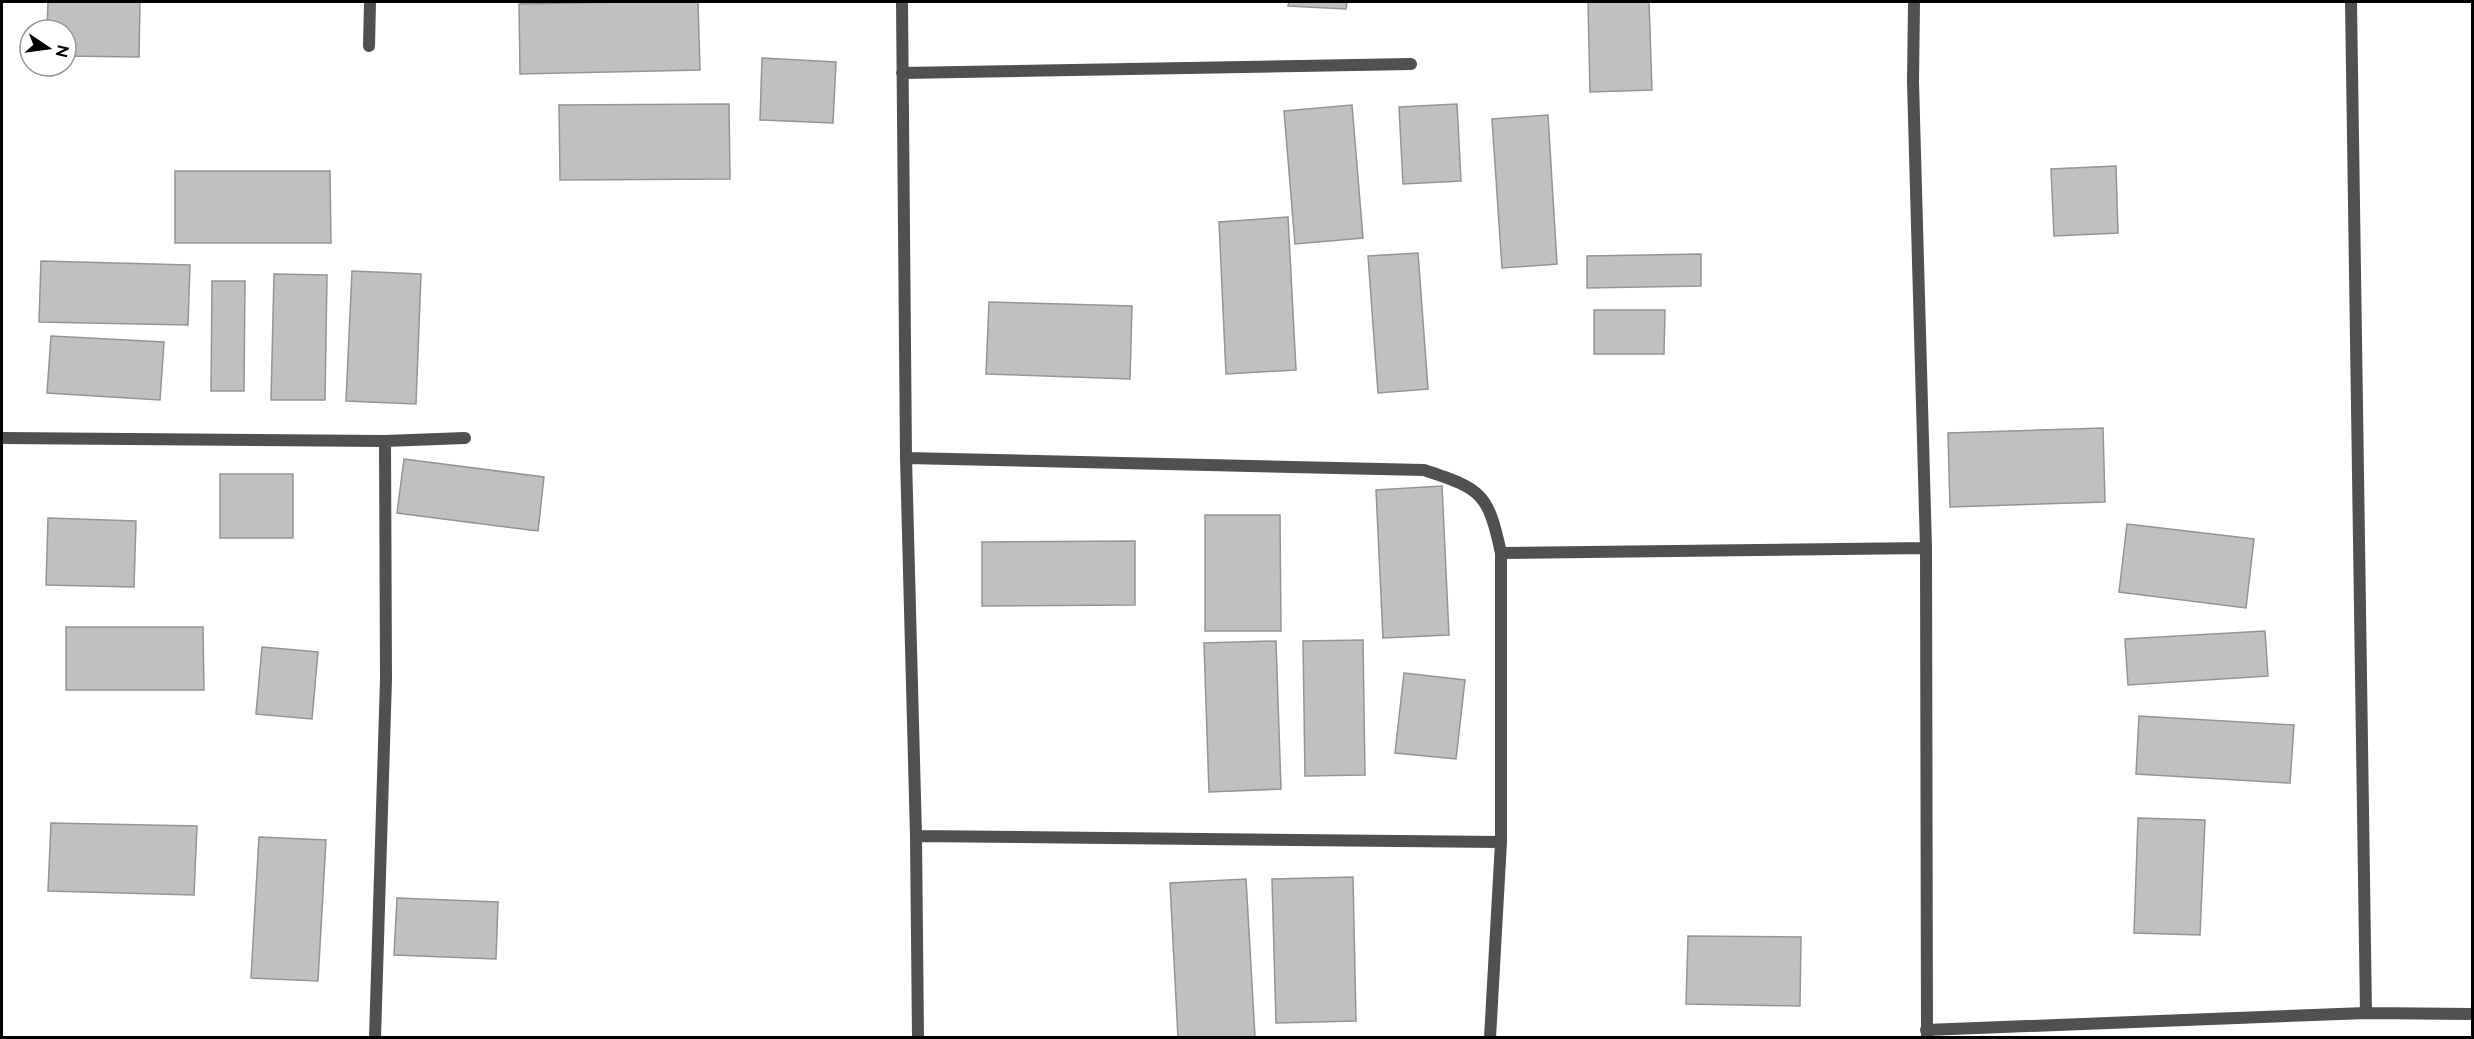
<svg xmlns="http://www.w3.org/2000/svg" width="2474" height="1039" viewBox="0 0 2474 1039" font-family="Raleway,sans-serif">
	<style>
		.building { fill: #c0c0c0; stroke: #949494; stroke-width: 1.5 }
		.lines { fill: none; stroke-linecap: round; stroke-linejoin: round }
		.street { stroke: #505050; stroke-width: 12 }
	</style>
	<rect width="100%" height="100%" fill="#fff"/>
	<!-- building -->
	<path class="building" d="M48 2H140L139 57 66 56V30H47Z
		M625 2H698L700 70 520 74 519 4Z
		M1289 2H1347L1346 9 1288 6Z
		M1588 2H1649L1652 90 1590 92Z
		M762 58 836 62 833 123 760 120Z
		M729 104 730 179 560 180 559 105Z
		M1457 104 1461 181 1403 184 1399 107Z
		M1352 105 1363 238 1295 244 1284 111Z
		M1548 115 1557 264 1502 268 1492 119Z
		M2116 166 2118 233 2054 236 2051 169Z
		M175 171H330L331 243H175Z
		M1288 217 1296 370 1226 374 1219 222Z
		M1418 253 1428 389 1378 393 1368 256Z
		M1701 254V286L1587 288V256Z
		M41 261 190 265 188 325 39 322Z
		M352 271 421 274 416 404 346 401Z
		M274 274 327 275 325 400H271Z
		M212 281H245L244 391H211Z
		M989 302 1132 306 1130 379 986 374Z
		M1594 310H1665L1664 354H1594Z
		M51 336 164 342 160 400 47 393Z
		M2103 428 2105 502 1950 507 1948 433Z
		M404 459 544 477 538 531 397 513Z
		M220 474H293V538H220Z
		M1442 486 1449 635 1383 638 1376 490Z
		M1205 515H1280L1281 631H1205Z
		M48 518 136 521 134 587 46 585Z
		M2127 524 2254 539 2246 608 2119 592Z
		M1135 541V605L982 606V542Z
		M66 627H203L204 690H66Z
		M2265 631 2268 676 2128 685 2125 639Z
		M1363 640 1365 775 1305 776 1303 641Z
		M1276 641 1281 789 1209 792 1204 643Z
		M262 647 318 652 312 719 256 714Z
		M1404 673 1465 680 1456 759 1395 753Z
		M2139 716 2294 725 2290 783 2136 774Z
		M2138 818 2205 820 2200 935 2134 933Z
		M51 823 197 826 194 895 48 891Z
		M259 837 326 840 318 981 251 978Z
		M1353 877 1356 1021 1276 1023 1272 879Z
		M1246 879 1255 1037 1178 1038 1170 883Z
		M397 898 498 902 496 959 394 955Z
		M1688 936 1801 937 1800 1006 1686 1004Z"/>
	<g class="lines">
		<!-- street -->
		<path class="street" d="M902 2 906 458 916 836 918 1038
			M1914 2 1913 82 1926 548 1927 1038
			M2351 2 2366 1013
			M369 46 370 2
			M902 73 1411 64
			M2 438 385 441 465 438
			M906 458 1424 470C1482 489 1488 493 1501 553V842L1490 1038
			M1501 553 1926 548
			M916 836 1501 842
			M1926 1030 2366 1013 2472 1014
			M375 1038 386 679 385 441"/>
	</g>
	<!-- border -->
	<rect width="2474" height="1039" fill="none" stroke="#000000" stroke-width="6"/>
	<!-- north arrow -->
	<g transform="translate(48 48) rotate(103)"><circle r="28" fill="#ffffff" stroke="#999999" stroke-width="1.5"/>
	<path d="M0-4.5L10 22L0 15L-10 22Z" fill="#000000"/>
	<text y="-9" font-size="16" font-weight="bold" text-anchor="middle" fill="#000000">N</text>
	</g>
</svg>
